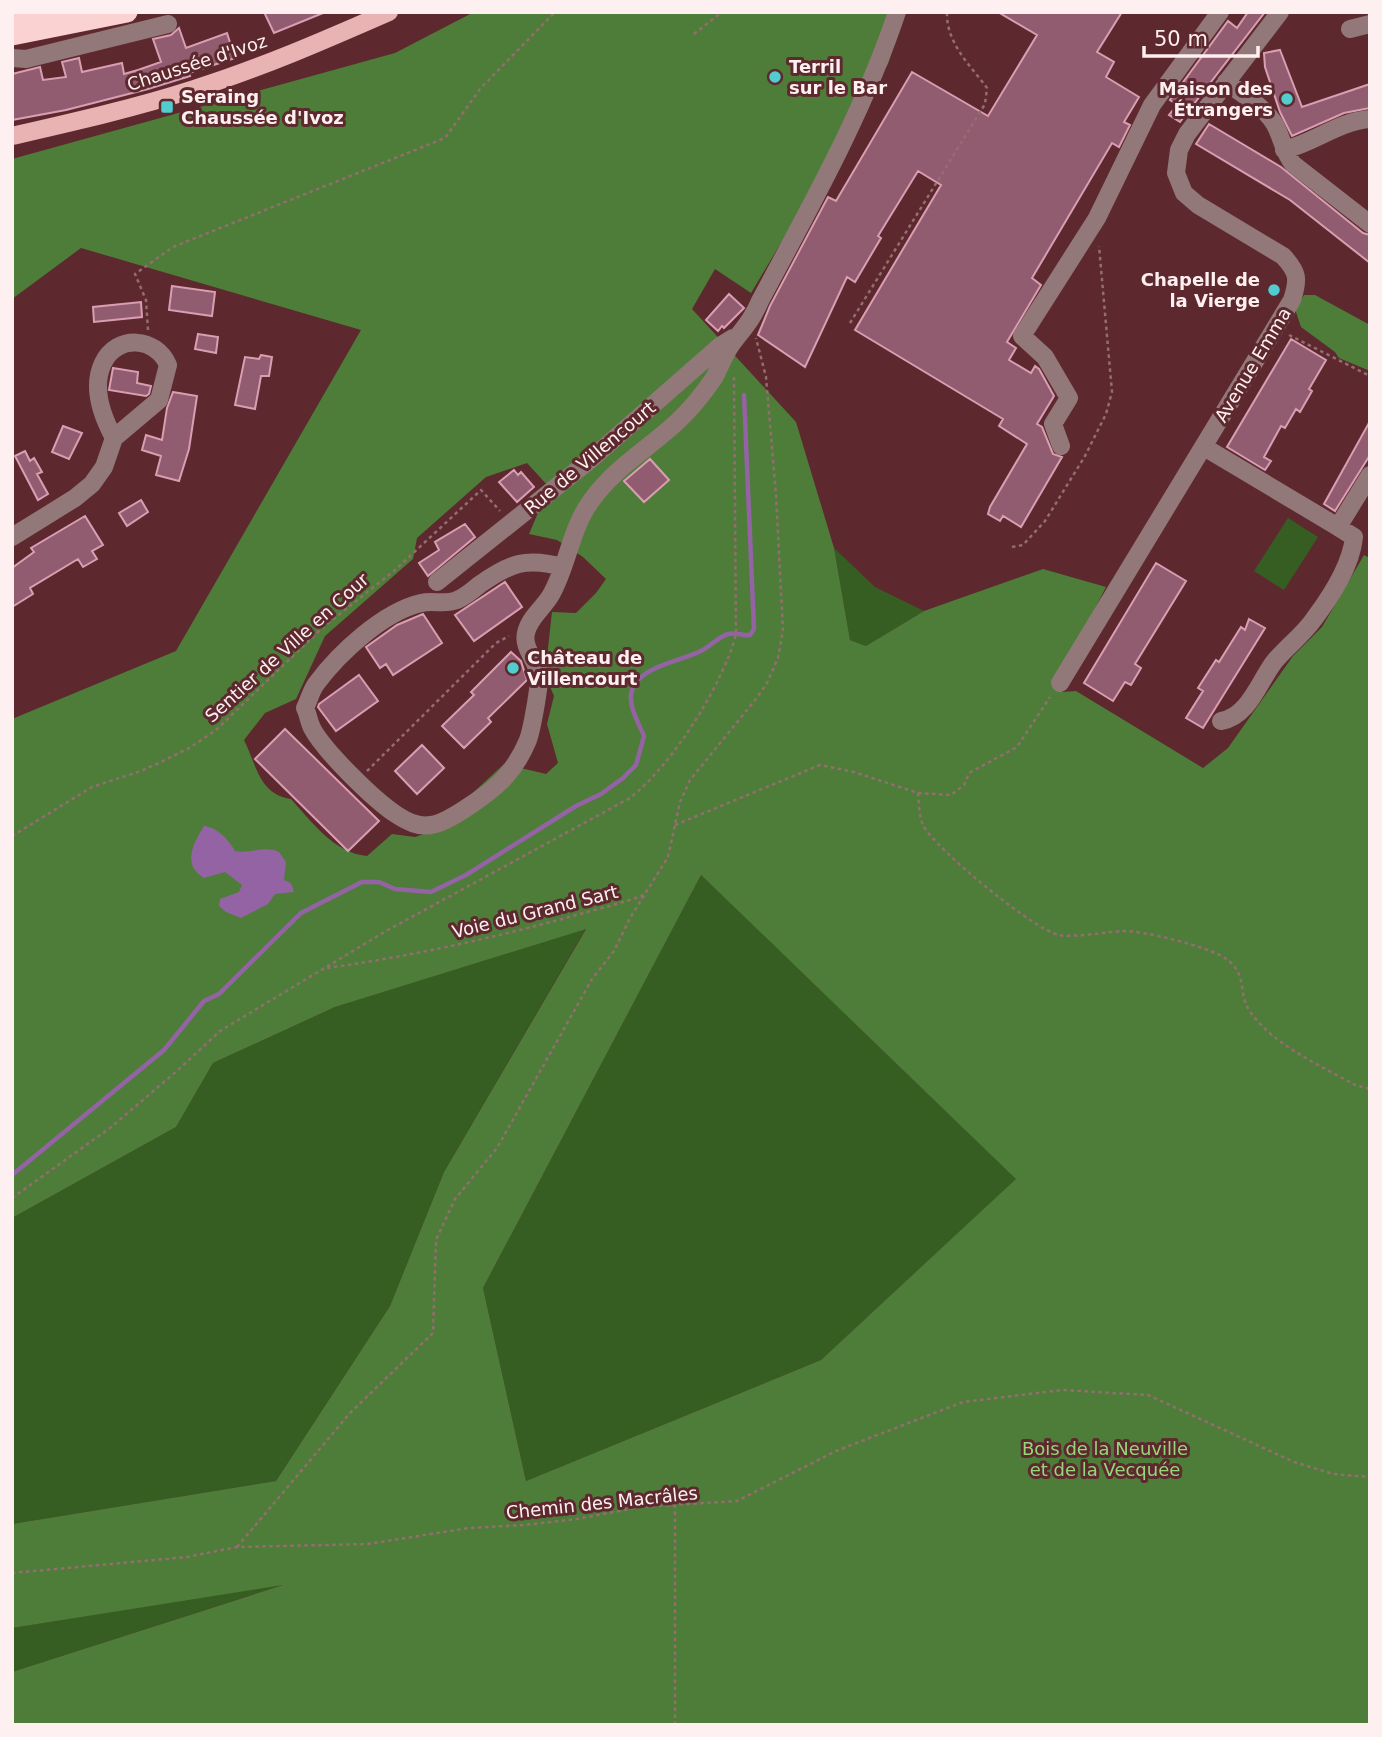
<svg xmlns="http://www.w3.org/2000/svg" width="1382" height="1737" viewBox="0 0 1382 1737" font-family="'DejaVu Sans',sans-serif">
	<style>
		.green { fill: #365e23 }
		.forest { fill: #4e7d39; fill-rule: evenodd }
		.water { fill: #9363a4 }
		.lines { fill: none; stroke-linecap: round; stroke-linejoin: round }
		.stream { stroke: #9363a4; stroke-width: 4.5 }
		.building { fill: #925c70; stroke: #da9eb3; stroke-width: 2 }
		.path { stroke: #946d70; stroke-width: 2.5; stroke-dasharray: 3.5 3.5; stroke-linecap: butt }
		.minor { stroke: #937879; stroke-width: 18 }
		.major { stroke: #e9b3b4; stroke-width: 18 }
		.highway { stroke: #fad2d2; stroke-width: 21 }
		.poi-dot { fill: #52cdcf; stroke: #5d292e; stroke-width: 2.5 }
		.labels { text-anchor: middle; stroke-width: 6; stroke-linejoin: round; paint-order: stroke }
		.street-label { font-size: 18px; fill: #fef0f0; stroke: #5d292e }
		.poi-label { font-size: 18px; font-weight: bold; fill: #fef0f0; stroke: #5d292e; text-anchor: start }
		.park-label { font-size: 18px; fill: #95d779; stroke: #5d292e }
	</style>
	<rect width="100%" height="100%" fill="#5d292e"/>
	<!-- green -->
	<path class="green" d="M1288 518 1318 537 1284 590 1254 571Z
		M834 548 875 587 924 611 866 646 850 640Z
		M701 875 1017 1179 821 1360 526 1481 483 1288Z
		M586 928 444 1172 390 1306 276 1481 12 1524V1218L176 1127 213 1063 335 1007Z
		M289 1583 12 1672V1628Z"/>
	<!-- forest -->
	<path class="forest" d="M474 12H905L888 64 751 293 715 269 692 309 796 422 834 548 850 640 866 646 924 611 1043 569 1106 587 1087 624 1051 685 1062 692 1076 691 1203 768 1228 748 1293 656 1322 627 1364 555 1370 558V1725H12V1672L283 1585 12 1628V1524L276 1481 390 1306 444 1172 586 929 335 1007 213 1063 176 1127 12 1218V719L176 651 361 330 81 248 12 299V159L395 53ZM527 463 549 487 529 534 557 540 583 557 606 579 596 593 576 613 552 612 545 675 554 696 547 724 558 763 546 774 504 764 432 831 415 837 392 834 367 856C334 853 312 822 291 799 259 794 257 766 244 740L265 713 296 699 325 636 413 559 417 538 486 477ZM701 875 1016 1179 821 1360 526 1481 483 1288Z
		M1304 295H1315L1370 325V371L1339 358 1335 352 1301 327 1295 309Z"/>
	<!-- water -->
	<path class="water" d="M204 826C217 827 229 840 235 851 250 854 266 845 279 852L286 862 284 880 291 883 294 892 275 894 268 904 241 918 226 912 219 906 220 899 239 892 242 885 225 872 204 878C181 865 194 842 204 826Z"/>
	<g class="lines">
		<!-- stream -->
		<path class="stream" d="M12 1175 164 1050 204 1001 219 994 301 913 362 882H379L395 889 431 892 466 875 576 806 601 794 623 778 636 765 644 736C638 722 625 701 634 685 647 665 681 661 701 651 711 646 718 637 728 634 735 632 742 636 750 635L754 629 744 395"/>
	</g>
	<!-- building -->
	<path class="building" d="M264 12H323V13L274 33Z
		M998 12H1122L1097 52 1114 62 1106 77 1139 97 1124 122 1130 125 1119 147 1112 143 1032 278 1041 285 1007 342 1016 348 1009 360 1031 373 1035 366 1039 369 1054 396 1037 424 1042 427 1053 454 1062 457 1021 527 1003 516 1000 521 988 514 990 507 1027 444 999 426 1003 419 855 330 941 185 918 171 878 236 881 238 855 282 847 277 805 367 758 335 770 306 828 197 836 201 912 72 988 116 1037 35Z
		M1248 12H1265L1180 122 1169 115 1177 105 1170 100 1228 21 1237 28Z
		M179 28 186 48 227 33 235 58 189 73 190 76 148 89 66 110 12 120V74L40 67 43 80 66 77 62 62 79 58 82 72 122 63 124 74 138 70 161 62 153 39 171 35Z
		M1280 50 1302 107 1370 84V108L1344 113 1292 136 1280 112 1265 67 1264 53Z
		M1209 124 1281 167 1363 233 1370 235V263L1290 200 1196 144Z
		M172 286 215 292 212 316 169 310Z
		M729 294 744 308 724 328 722 326 718 331 706 320Z
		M141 302 142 317 94 322 93 307Z
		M198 334 218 337 216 353 195 349Z
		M1291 339 1326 360 1309 389 1312 391 1300 412 1296 409 1285 428 1281 426 1264 457 1271 461 1265 470 1227 447Z
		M261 355 272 357 269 376H261L255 409 235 405 245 357 259 359Z
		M113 368 138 372 137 383 151 386 149 394 146 396 109 390Z
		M173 392 197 396 189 449 179 481 156 475 161 456 142 450 146 435 162 440 167 408Z
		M1370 421V455L1335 511 1324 504Z
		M63 426 82 433 69 459 52 452Z
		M25 451 30 461 34 458 42 472 37 474 48 494 38 500 15 456Z
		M650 459 669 480 644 502 624 481Z
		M514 470 518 475 521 472 534 487 517 502 499 482Z
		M141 500 148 512 127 526 119 513Z
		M85 516 103 545 92 551 97 559 83 567 78 559 30 588 33 594 12 607V568L34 552 31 548Z
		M465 524 475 537 428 576 419 563 439 550 435 542Z
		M1156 563 1186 581 1135 664 1141 668 1131 685 1125 682 1113 701 1084 683Z
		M505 582 522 607 474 641 455 615Z
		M423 614 442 643 393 675 386 664 380 668 366 647 397 625Z
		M1249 619 1265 628 1203 728 1186 718 1203 691 1198 688 1216 660 1219 662 1241 627 1245 630Z
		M511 652 521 661 527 680 488 718 491 722 464 748 442 726 474 695 471 692Z
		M359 675 378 701 336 731 318 707 319 704Z
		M285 729 379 821 348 851 255 759Z
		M422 745 444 768 417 794 395 771Z"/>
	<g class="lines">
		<!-- path -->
		<path class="path" d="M694 34 722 12
			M850 323 985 104 987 88C970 65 946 43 947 12
			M148 330 146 300 135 274 173 247 445 138 480 89 555 12
			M1289 335 1370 376
			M1012 547 1023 545 1045 521 1085 456 1106 414 1112 392 1099 246
			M367 771 496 643 509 636
			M918 793C919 803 919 816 923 825 933 847 1035 931 1059 935 1074 938 1105 932 1122 931 1142 930 1209 947 1225 958 1250 976 1236 993 1251 1013 1275 1046 1320 1065 1355 1085L1370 1089
			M675 825 820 765 854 772 918 793 951 795 964 785 969 773 1017 747 1050 697
			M12 836 92 787 141 771 163 761 191 747 216 730 321 629 395 570 481 490 500 511
			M327 968C406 957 484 940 562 919 589 911 617 905 644 895
			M12 1198 110 1128 178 1070 220 1031 386 931 630 798C672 765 723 685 736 634L734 377
			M237 1547 350 1413 433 1333 436 1240 455 1199 497 1148 592 979 614 951 630 918 668 857 680 802 690 780 756 699 767 683 778 658 783 630 776 495 766 377 756 338
			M12 1573 187 1557 237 1547 368 1544 469 1528 524 1525 577 1519 640 1507 737 1501 836 1451 963 1402 1062 1390 1148 1395 1294 1462 1333 1474 1370 1477
			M675 1725V1506"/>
		<!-- minor -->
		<path class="minor" d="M1350 29 1370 24
			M12 58 26 59 168 24
			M1226 82C1242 94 1263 106 1274 123 1282 136 1283 152 1293 164L1370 224
			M1284 150C1314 143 1339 121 1370 119
			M1061 446 1053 424 1069 398 1045 357 1022 336 1097 218 1152 105 1220 12
			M1204 447 1338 527 1370 475
			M12 537 75 498 92 484 104 467 114 438 159 400 168 365C156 337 117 334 103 363 91 388 102 416 114 438
			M563 567C526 557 510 563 479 585 473 590 465 597 457 600 445 605 433 600 421 603 383 612 339 653 316 684 311 691 309 700 305 708 308 714 309 722 312 728 324 751 375 801 397 815 408 822 418 827 431 825 449 823 494 790 506 776 515 766 523 752 528 740 532 729 539 689 539 678 539 662 522 649 526 633 529 617 545 607 552 593 568 564 571 528 591 501 614 468 648 449 677 422 691 409 703 394 714 378 720 367 724 355 731 345 743 329 752 320 760 301 810 207 863 114 897 12
			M437 582 590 460 720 346 733 338
			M1060 683 1292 300C1299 279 1298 272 1283 256L1198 205 1184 193 1176 173 1179 150 1187 134 1280 12
			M1221 721C1248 717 1259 682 1274 662 1286 647 1303 635 1314 619 1332 595 1351 566 1354 537L1338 527"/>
		<!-- major -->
		<path class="major" d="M12 136C73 122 135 108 194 89 261 68 325 40 389 12"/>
		<!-- highway -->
		<path class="highway" d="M12 19 56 12
			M12 35 127 12"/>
	</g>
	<!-- markers -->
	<g class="poi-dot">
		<circle cx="775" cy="77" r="7"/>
		<circle cx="1287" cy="99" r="7"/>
		<rect x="160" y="100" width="14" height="14" rx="3.5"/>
		<circle cx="1274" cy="290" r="7"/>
		<circle cx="513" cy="668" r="7"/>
	</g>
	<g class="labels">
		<!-- street labels -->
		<g class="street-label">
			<text transform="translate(197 63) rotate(-18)" y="6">Chaussée d'Ivoz</text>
			<text transform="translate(1253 365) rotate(-59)" y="6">Avenue Emma</text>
			<text transform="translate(590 458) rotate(-40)" y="6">Rue de Villencourt</text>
			<text transform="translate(287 648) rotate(-42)" y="6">Sentier de Ville en Cour</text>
			<text transform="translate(535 912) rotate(-14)" y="6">Voie du Grand Sart</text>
			<text transform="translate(602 1503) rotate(-6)" y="6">Chemin des Macrâles</text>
		</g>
		<!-- poi labels -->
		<g class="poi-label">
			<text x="789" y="73">Terril<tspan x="789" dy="21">sur le Bar</tspan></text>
			<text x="1273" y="95" text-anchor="end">Maison des<tspan x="1273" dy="21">Étrangers</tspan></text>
			<text x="181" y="103">Seraing<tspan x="181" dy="21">Chaussée d'Ivoz</tspan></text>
			<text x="1260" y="286" text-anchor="end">Chapelle de<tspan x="1260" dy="21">la Vierge</tspan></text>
			<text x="527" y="664">Château de<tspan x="527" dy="21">Villencourt</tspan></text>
		</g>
		<!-- park labels -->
		<g class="park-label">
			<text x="1105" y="1455">Bois de la Neuville<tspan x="1105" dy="21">et de la Vecquée</tspan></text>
		</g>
	</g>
	<!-- border -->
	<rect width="1382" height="1737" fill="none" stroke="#fef0f0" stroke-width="28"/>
	<!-- scale -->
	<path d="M1144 46v10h114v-10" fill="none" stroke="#fef0f0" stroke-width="3.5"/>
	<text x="1154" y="46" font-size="21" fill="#fef0f0" stroke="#5d292e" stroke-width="5" paint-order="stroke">50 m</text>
</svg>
